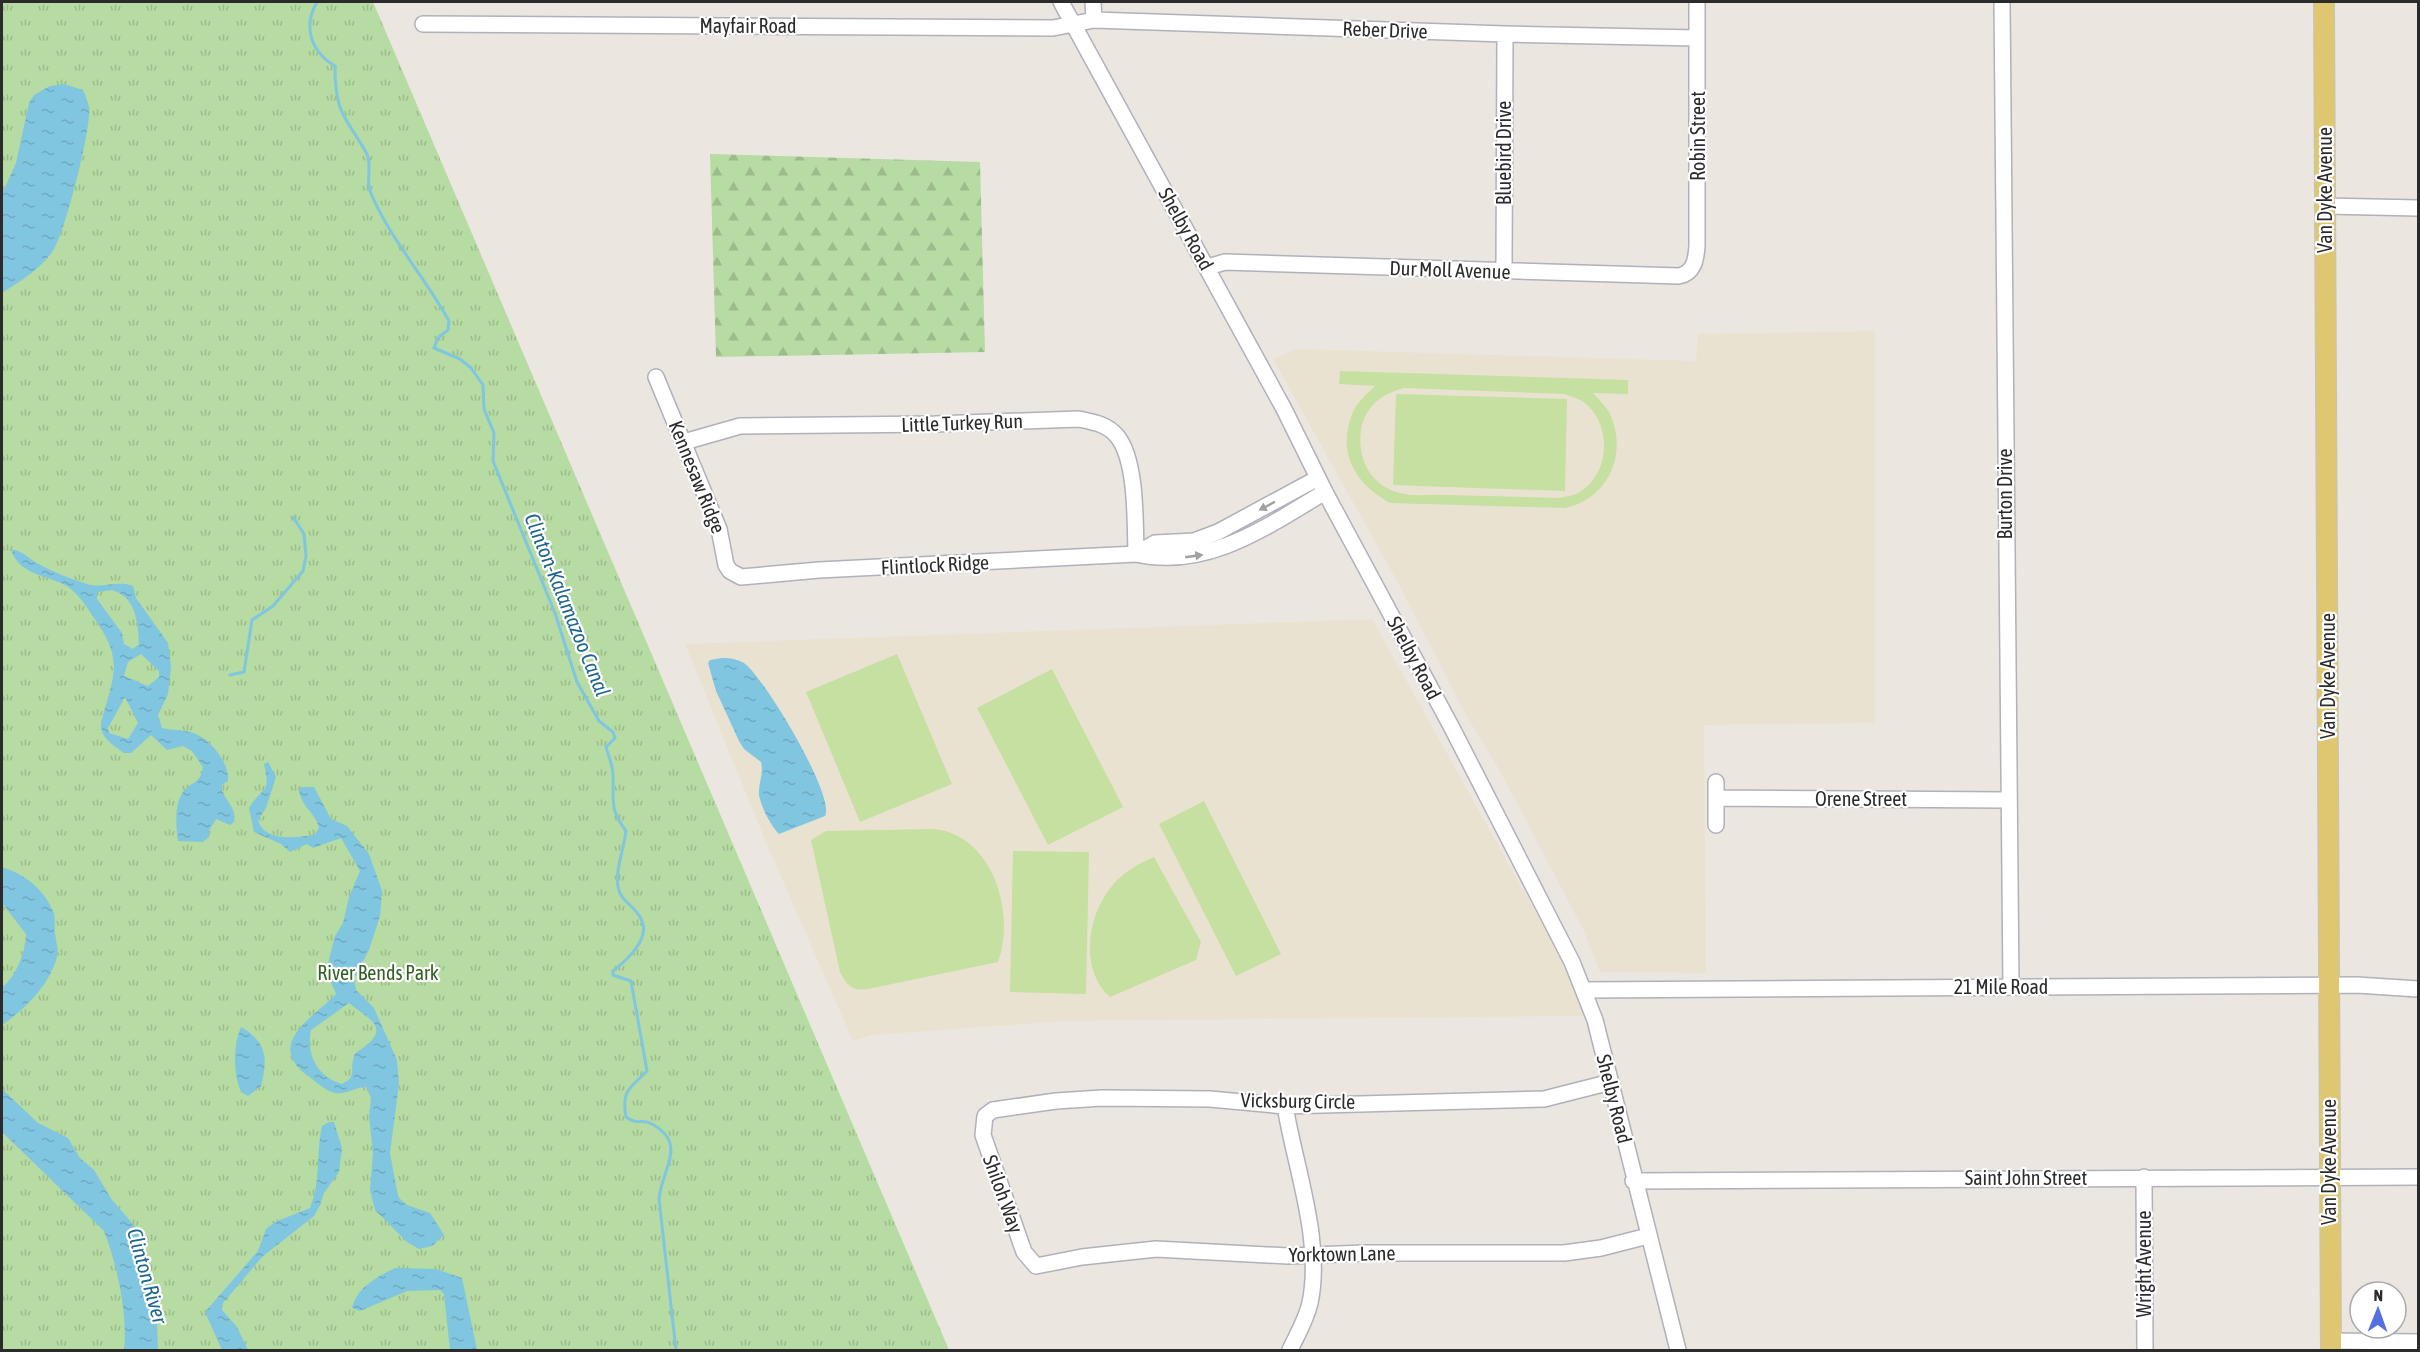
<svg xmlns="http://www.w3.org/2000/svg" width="2420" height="1352" viewBox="0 0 2420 1352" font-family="'Asap Condensed',sans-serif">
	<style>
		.education { fill: #eae2d1 }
		.forest { fill: url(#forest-firs) }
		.park { fill: url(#park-tufts) }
		.pitch { fill: #c5e0a0; fill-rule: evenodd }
		.water { fill: url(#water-ripples); fill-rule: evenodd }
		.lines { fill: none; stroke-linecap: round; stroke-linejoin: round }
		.stream { stroke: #80c6e0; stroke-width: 3 }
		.minor-casing { stroke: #b0b1ba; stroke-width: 18 }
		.major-casing { stroke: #c4c4c4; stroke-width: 22 }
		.minor { stroke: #fff; stroke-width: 15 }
		.major { stroke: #dfc670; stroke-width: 20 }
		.oneway { fill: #a0a0a0 }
		.labels { text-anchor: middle; stroke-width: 4.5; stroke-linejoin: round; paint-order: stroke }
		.street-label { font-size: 20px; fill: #2b2b2b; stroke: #fff }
		.park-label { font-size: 20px; fill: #306024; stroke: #fff }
		.water-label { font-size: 21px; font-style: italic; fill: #1e668c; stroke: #fff }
	</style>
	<defs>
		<pattern id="forest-firs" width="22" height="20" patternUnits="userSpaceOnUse" patternTransform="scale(1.5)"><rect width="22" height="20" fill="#b6dba3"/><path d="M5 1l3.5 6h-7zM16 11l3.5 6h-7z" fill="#9dbc8c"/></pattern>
		<pattern id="park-tufts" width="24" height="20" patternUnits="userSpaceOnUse" patternTransform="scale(1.5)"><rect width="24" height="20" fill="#b6dba3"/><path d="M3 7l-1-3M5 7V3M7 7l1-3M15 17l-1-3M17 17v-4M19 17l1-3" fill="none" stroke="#9dbc8c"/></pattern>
		<pattern id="water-ripples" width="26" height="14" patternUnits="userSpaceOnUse" patternTransform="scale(1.5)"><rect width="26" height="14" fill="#80c6e0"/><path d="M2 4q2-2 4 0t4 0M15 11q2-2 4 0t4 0" fill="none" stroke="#6faac0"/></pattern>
	</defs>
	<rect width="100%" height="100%" fill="#ebe6df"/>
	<!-- education -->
	<path class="education" d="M1875 331V723L1704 725 1706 973 1600 972 1584 931 1500 771 1466 715 1397 581 1273 359 1297 349 1696 361 1698 334Z
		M1372 619 1560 956 1585 1016 1066 1021 872 1035 853 1041 768 847 685 644Z"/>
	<!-- forest -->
	<path class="forest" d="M710 154 980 162 985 352 716 357Z"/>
	<!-- park -->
	<path class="park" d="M2 2H373L949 1350H2Z"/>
	<!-- pitch -->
	<path class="pitch" d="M1340 371 1628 380V394L1593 393C1598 399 1605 405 1609 412 1629 452 1609 499 1565 508L1390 503C1355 483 1336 453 1353 412 1357 402 1367 394 1375 386L1339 384ZM1404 388 1564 394C1570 396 1577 398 1582 401 1613 422 1611 475 1578 493 1573 496 1566 496 1560 498 1522 497 1484 496 1446 495 1431 494 1413 497 1400 493 1370 486 1357 458 1361 430 1365 406 1382 394 1404 388Z
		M1396 394 1567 399 1565 491 1393 485Z
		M897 654 952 784 860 822 806 692Z
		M1052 669 1123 807 1048 845 977 708Z
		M1204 801 1281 954 1236 976 1159 824Z
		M935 829C993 836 1016 913 998 962L868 989C852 991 847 986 840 972L811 840 826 831Z
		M1013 851 1089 852 1086 994 1010 992Z
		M1154 857 1201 942 1196 960 1110 997C1079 970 1087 915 1112 886 1123 872 1138 864 1154 857Z"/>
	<!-- water -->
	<path class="water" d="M64 84 83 90C85 95 88 102 89 107 92 127 65 232 54 249 42 268 21 281 2 293V194L16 163 29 103 34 95 50 86Z
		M11 549C22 551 26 556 35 562 50 571 71 579 87 584 103 589 118 580 133 586L136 598 168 643 171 667 168 694 158 715 162 728C171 730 181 730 190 732 208 736 230 762 228 781L222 785C221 799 238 806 234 822L230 825 216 819 209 831V837L203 842 178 841C176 827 174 805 183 792 191 781 200 785 203 767L192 751 183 746 167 750 151 735 131 753H124C113 745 100 738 101 723 115 670 125 661 90 612 83 601 73 588 61 583 42 575 17 572 11 549ZM112 590C136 597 138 622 139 644L133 649 124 644 122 633 97 599V592ZM141 654 159 671V677L148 686 124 676 128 662ZM125 697 138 723 128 739 109 733 108 728Z
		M722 658C730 658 737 659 744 663 764 677 836 797 825 816L779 834C771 826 761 807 759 795 758 784 764 774 761 762L744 749 739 741 716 691 708 663 710 660Z
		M268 762 276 777 266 808 258 820C265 843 296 837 314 835L319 828C316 813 301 807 299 790L301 787H314L331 819 347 826 369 854 382 891 380 916 369 950 354 978 356 990 374 1008 397 1060 399 1084 390 1153 397 1191 399 1198 407 1205 430 1213 444 1235 432 1246 419 1249 407 1242 375 1210 370 1190 373 1153 369 1116 371 1098 366 1087C355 1087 347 1095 335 1093 326 1091 316 1082 308 1076 263 1043 316 1016 336 994L326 971 335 936 343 923 349 897 360 871 341 838 313 848 307 844 290 852 281 844 254 832 249 808C263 785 271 796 264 764ZM349 1003C366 1018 392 1026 364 1047 360 1051 355 1051 354 1057 349 1071 358 1076 342 1084 317 1077 306 1054 311 1030Z
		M2 867C24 874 43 888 53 911 56 917 54 927 55 934 56 941 59 950 57 957 49 986 25 1009 2 1025V988C17 974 25 954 26 934L2 903Z
		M241 1027C267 1042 268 1059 261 1086L248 1096 241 1092C233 1073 233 1046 241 1027Z
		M2 1089 38 1123 68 1138 80 1158 94 1170 112 1200 138 1230 145 1272 156 1297 158 1350H124C128 1314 117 1265 104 1231L2 1132Z
		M329 1122H334L342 1148 339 1172 324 1193 320 1205 314 1216 262 1257 223 1303 222 1310 237 1327 248 1350H222L205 1312 258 1251 266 1229 275 1222 310 1208C321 1182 316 1153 322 1126Z
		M395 1268 436 1269 462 1278 477 1350H450L444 1294 440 1290 407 1291 360 1311 352 1308C357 1287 377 1277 395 1268Z"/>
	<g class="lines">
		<!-- stream -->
		<path class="stream" d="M317 2C303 26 310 51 335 66 335 115 345 115 367 154 372 164 366 180 370 191 389 238 425 277 449 321L448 330 438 338 434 348 460 359 471 368 483 385 484 409 494 433 493 461 555 613 577 682 599 721 613 732 615 738 606 747C608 755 613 766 613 774 614 801 609 809 626 831 624 849 615 870 618 887 620 900 634 906 640 917 653 937 627 960 613 971V975L631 981 647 1071C631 1088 621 1089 626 1117 638 1126 642 1118 652 1124 688 1144 662 1168 659 1199L676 1350
			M230 675 244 672 252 620 273 606 303 571 306 556 304 534 293 517"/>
		<!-- minor casing -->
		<g class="minor-casing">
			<path id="minor" d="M1061 2 1284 409 1325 492 1452 728 1572 962 1595 1020 1678 1350
				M1093 2 1094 20
				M2002 2 2011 987
				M423 24 1053 28 1094 20 1505 34 1697 38
				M2325 206 2418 208
				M1208 267 1225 262 1679 276C1694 273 1696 260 1697 246V2
				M1504 272 1505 34
				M656 377 719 529 726 565 730 571 741 577 819 570 1136 554C1207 570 1266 527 1325 492
				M684 442 740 426 935 424 1079 419C1093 422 1107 424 1117 436 1137 460 1135 523 1136 554
				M1136 554 1155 543 1194 541 1218 532 1318 478
				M1716 798 2007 800
				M1716 825V782
				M1584 990 2357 985 2418 989
				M1611 1082 1544 1099 1285 1106 1210 1099 1102 1098 1056 1101 993 1110 985 1116 983 1135 1024 1252 1036 1266 1082 1257 1156 1249 1288 1256 1365 1253H1564L1601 1248 1648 1236
				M1285 1106C1295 1167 1323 1241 1310 1303 1306 1320 1297 1335 1290 1350
				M2144 1177 2145 1350
				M1633 1181 2418 1177
				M2331 1341 2418 1342"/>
		</g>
		<!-- major casing -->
		<g class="major-casing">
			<path id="major" d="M2324 2 2331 1350"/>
		</g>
		<!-- minor -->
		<use href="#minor" class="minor"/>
		<!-- major -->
		<use href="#major" class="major"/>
	</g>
	<!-- one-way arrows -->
	<defs><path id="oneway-solid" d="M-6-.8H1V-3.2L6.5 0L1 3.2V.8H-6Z" transform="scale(1.5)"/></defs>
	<g class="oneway">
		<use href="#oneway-solid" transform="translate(1267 506) rotate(152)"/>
		<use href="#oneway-solid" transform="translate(1194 556) rotate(-8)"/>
	</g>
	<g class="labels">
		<!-- street labels -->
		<g class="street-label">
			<text x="748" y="33">Mayfair Road</text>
			<text transform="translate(1385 30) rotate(2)" y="7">Reber Drive</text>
			<text transform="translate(1698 136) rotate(-90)" y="7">Robin Street</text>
			<text transform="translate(1504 153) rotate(-90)" y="7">Bluebird Drive</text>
			<text transform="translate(2325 190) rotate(-90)" y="7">Van Dyke Avenue</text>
			<text transform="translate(1186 229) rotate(61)" y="7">Shelby Road</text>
			<text transform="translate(1450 270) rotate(2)" y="7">Dur Moll Avenue</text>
			<text transform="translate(962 423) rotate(-2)" y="7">Little Turkey Run</text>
			<text transform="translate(697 477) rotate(68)" y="7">Kennesaw Ridge</text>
			<text transform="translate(2005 494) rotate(-90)" y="7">Burton Drive</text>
			<text transform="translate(935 565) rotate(-3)" y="7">Flintlock Ridge</text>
			<text transform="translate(1414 658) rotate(62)" y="7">Shelby Road</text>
			<text transform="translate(2328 676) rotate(-90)" y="7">Van Dyke Avenue</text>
			<text x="1861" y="806">Orene Street</text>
			<text x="2001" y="994">21 Mile Road</text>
			<text transform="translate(1614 1099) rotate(76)" y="7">Shelby Road</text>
			<text transform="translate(1298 1101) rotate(1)" y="7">Vicksburg Circle</text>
			<text transform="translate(2329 1162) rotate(-90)" y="7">Van Dyke Avenue</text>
			<text x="2026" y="1185">Saint John Street</text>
			<text transform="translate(1003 1194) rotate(70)" y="7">Shiloh Way</text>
			<text transform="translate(1342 1254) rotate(-1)" y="7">Yorktown Lane</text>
			<text transform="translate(2144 1264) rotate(-90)" y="7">Wright Avenue</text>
		</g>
		<!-- park labels -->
		<g class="park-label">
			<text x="378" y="980">River Bends Park</text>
		</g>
		<!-- water labels -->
		<g class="water-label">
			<text transform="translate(567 605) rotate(68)" y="7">Clinton-Kalamazoo Canal</text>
			<text transform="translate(147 1276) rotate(74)" y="7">Clinton River</text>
		</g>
	</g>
	<!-- border -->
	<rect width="2420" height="1352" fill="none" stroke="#2b2b2b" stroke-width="6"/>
	<!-- north arrow -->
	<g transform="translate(2378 1310) rotate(1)"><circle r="28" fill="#ffffff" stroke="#aaaaaa" stroke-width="1.5"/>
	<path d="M0-4.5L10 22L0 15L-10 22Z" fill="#546ee3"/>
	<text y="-9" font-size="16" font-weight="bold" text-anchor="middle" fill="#2b2b2b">N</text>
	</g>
</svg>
